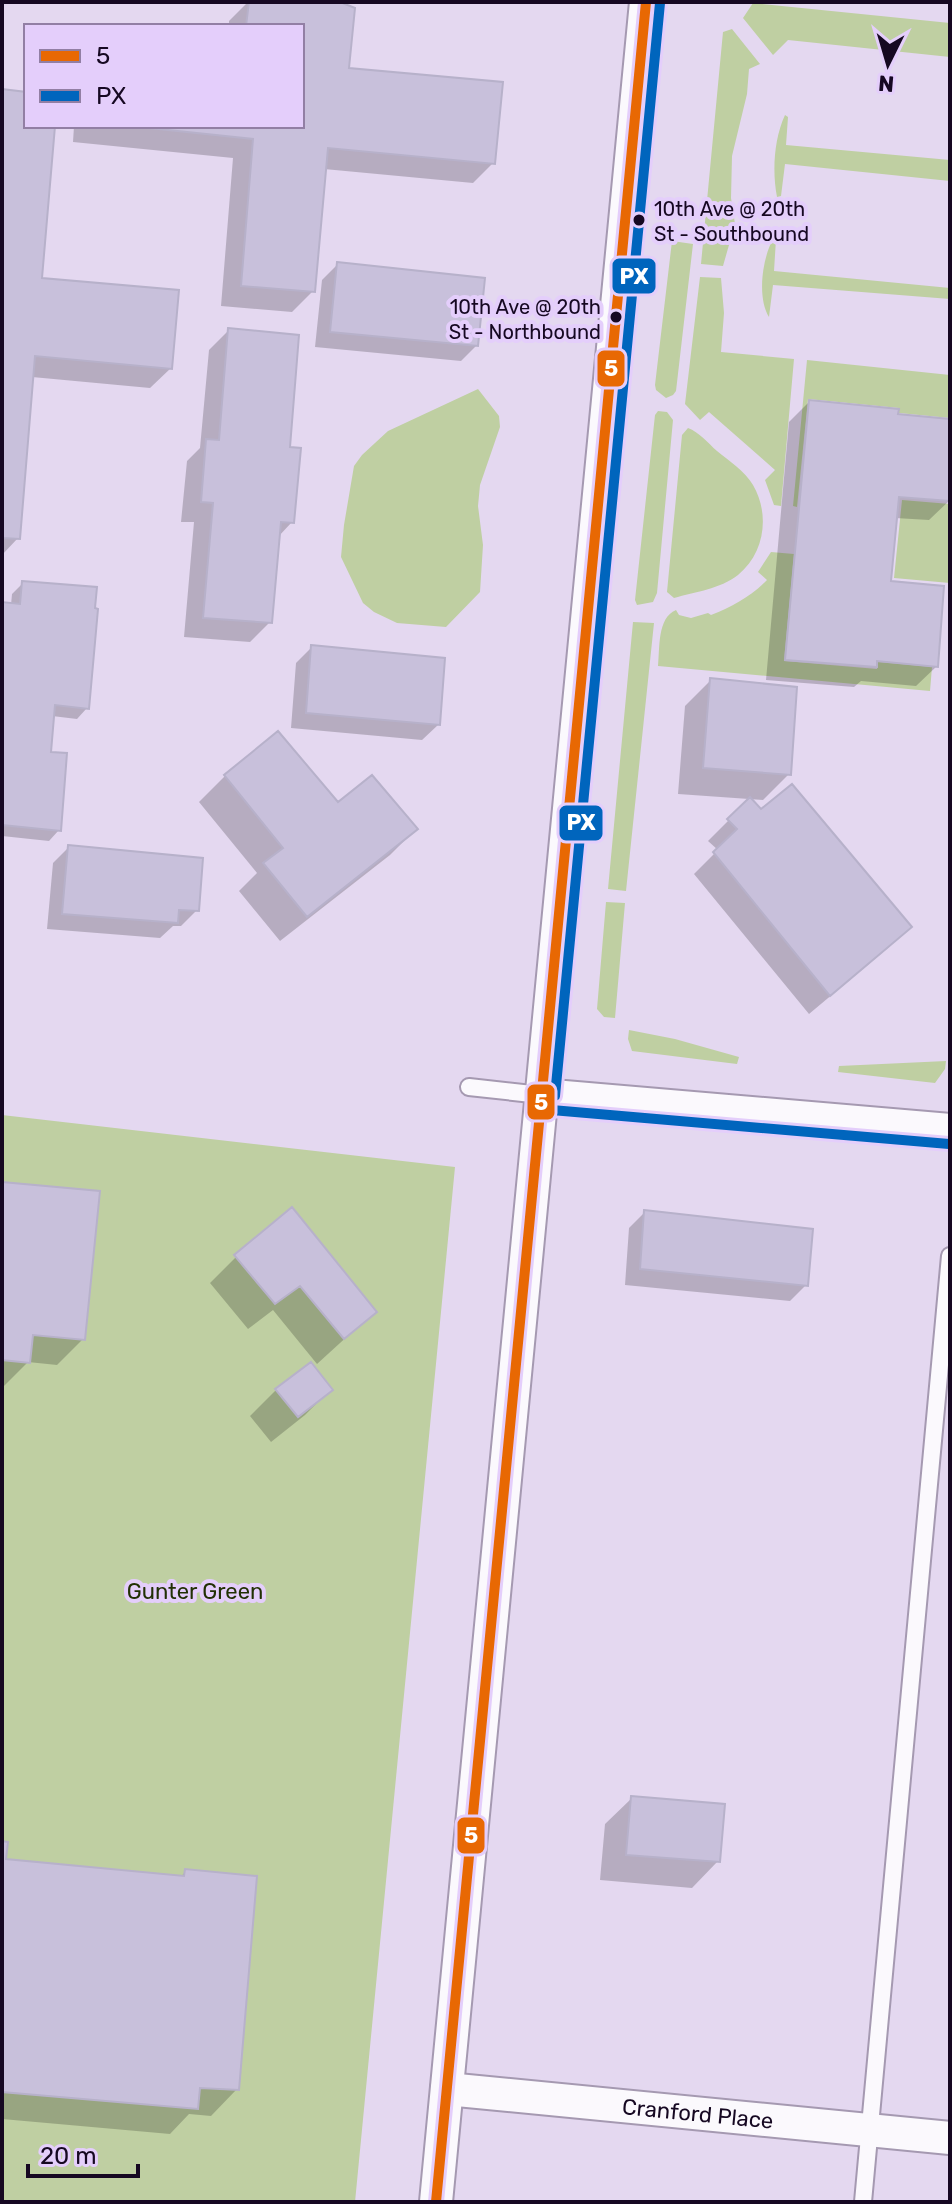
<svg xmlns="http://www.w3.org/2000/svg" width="952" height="2204" viewBox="0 0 952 2204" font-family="Rubik,sans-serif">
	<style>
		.green { fill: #bfcfa2 }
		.shadow { fill: #0003 }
		.building { fill: #c8c0db; stroke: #b7b1ca; stroke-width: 2 }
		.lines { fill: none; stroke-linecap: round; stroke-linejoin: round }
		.lane-casing { stroke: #a599b1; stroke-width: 20 }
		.street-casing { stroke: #a599b1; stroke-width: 36 }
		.lane { stroke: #fbf9fd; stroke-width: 16 }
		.street { stroke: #fbf9fd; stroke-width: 32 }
		.bus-1-casing { stroke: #e4cefb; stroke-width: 16 }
		.bus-2-casing { stroke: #e4cefb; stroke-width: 16 }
		.bus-1 { stroke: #e86803; stroke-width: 10 }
		.bus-2 { stroke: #0065bd; stroke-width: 10 }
		.bus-dot { fill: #160822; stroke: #e4cefb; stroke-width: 3 }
		.labels { text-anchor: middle; stroke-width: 8; stroke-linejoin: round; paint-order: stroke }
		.bus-label { font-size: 20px; fill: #160822; stroke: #e4cefb; text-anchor: start }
		.park-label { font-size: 22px; fill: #213004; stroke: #e4cefb }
		.street-label { font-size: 22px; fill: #160822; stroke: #e4cefb }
		.line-badge { stroke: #e4cefb; stroke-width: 3 }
		.badge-label { font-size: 22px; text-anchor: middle; font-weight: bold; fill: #fff }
	</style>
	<rect width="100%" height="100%" fill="#e4d8f0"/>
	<!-- green -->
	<path class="green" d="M753 3 950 23V57L788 40 773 55 743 18Z
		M732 29 760 64 749 69 747 94 732 156 731 198 735 224 723 266 701 264 723 32Z
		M785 115 788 117 786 145 950 160V181L785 164 781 196 777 197C772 171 774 139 785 115Z
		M773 239H776L774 271 950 288V299L773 285 769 317C757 298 762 259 773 239Z
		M672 241 693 244 676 391 673 395 666 398 656 390 655 385Z
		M700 277 721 278 724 313 721 352 794 359 781 506 774 505 765 480 775 470 709 412 700 420 685 404Z
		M807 360 950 375V418L899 413V408L808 399 797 507 793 506Z
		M478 389 499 416 500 427 480 485 478 506 483 545 480 592 446 627 397 623 374 612 363 603 341 557 344 525 354 466 362 455 388 431Z
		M658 411 667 412 673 420 657 593 653 602 637 605 635 600 655 415Z
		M688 428C699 432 708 443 717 451 729 461 745 471 753 485 770 514 765 553 738 575 720 589 695 592 674 598L667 592 682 435Z
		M902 500 950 504V583L894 578Z
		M771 552 794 554 784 661 877 669 878 662 932 667 930 691 658 666C660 648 657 618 676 610L679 615 691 618 708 613 711 615C733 606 750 597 767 580L758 572Z
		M633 622 654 623 626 891 608 889Z
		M606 902 625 903 615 1018 604 1017 597 1009Z
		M629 1030 675 1039 739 1057 737 1064 632 1051 628 1039Z
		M946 1061 945 1069 935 1083 838 1072 839 1066Z
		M2 1115 455 1167 355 2202H2Z"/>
	<!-- shadow -->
	<path class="shadow" d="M248 2H334L347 70 493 163 473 183 324 169 313 291 292 312 221 306 233 158 73 142 74 126H302V26H229V21Z
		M2 91 26 94V126H53L40 279 171 368 150 388 32 377 18 538 2 555Z
		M338 264 477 345 461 361 315 347 322 280Z
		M229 330 288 449 292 522 278 537 270 622 250 642 184 637 194 522H181L187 461 200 448 209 350Z
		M809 402 950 421V500L929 520 895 518 889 582 937 666 916 686 861 681 854 687 766 680 789 422Z
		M23 583 87 708 77 719 52 716 49 753 59 830 49 841 2 836V604L11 605 12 594Z
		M312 647 438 725 422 740 291 728 296 663Z
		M711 680 789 774 763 800 678 794 685 706Z
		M225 776 338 805 416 829 390 855 280 941 239 891 257 873 199 802Z
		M749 800 909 927 889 947 809 1014 694 874 718 850 708 841Z
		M69 847 197 910 181 926H173L160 938 47 929 53 863Z
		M2 1184 83 1339 57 1365 28 1362 2 1388Z
		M645 1212 806 1285 790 1301 625 1285 629 1228Z
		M236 1257 374 1312 317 1364 273 1310 248 1329 210 1283Z
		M331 1389 305 1415 271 1442 250 1416 276 1390Z
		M632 1798 718 1861 692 1888 600 1880 605 1824Z
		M2 1843 3 1861 180 1878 186 1871 237 2089 211 2116 189 2114 170 2134 2 2119Z"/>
	<!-- building -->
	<path class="building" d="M249 2H340L355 8 349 68 503 82 495 164 328 148 315 292 241 286 253 139 130 126H302V26H246Z
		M2 89 26 92V126H55L42 278 179 290 172 369 35 356 20 539 2 538Z
		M337 262 485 278 478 346 330 332Z
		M228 328 299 335 290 447 301 448 294 523 281 522 272 623 203 618 213 503 201 502 206 439 219 440Z
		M809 400 899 409 898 414 950 419V501L899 497 891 581 944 586 938 667 877 661V667L785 660Z
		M22 581 97 587 95 608 98 609 89 709 55 705 51 752 67 753 61 831 2 825V602L20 604Z
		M311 645 445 658 440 725 306 713Z
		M710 678 797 687 791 775 703 768Z
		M278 731 338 802 372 775 418 829 307 917 263 863 283 848 224 775Z
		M792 784 912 927 830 996 713 852 737 829 727 819 750 797 761 809Z
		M68 845 203 858 199 911 179 910 178 923 62 914Z
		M2 1182 100 1191 85 1340 33 1335 30 1363 2 1360Z
		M292 1207 377 1312 344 1339 300 1286 275 1304 234 1255Z
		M644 1210 813 1229 808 1286 640 1269Z
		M311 1362 333 1390 298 1417 275 1389Z
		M631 1796 725 1804 720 1862 626 1855Z
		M2 1841 8 1842 6 1859 184 1876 185 1869 257 1876 239 2090 200 2088 198 2109 2 2092Z"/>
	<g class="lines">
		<!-- lane casing -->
		<g class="lane-casing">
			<path id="lane" d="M469 1087 541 1095
				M863 2202 950 1256"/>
		</g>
		<!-- street casing -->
		<g class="street-casing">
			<g id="street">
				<path d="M541 1095 950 1130"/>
				<path id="s1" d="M447 2089 950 2138"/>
				<path d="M436 2202 646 2"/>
			</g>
		</g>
		<!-- lane -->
		<use href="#lane" class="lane"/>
		<!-- street -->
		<use href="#street" class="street"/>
		<!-- bus-1 casing -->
		<g class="bus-1-casing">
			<path id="bus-1" d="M436 2202 646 2"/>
		</g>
		<!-- bus-2 casing -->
		<g class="bus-2-casing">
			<path id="bus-2" d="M555 1096 660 3
				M540 1109 949 1144"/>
		</g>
		<!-- bus-1 -->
		<use href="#bus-1" class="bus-1"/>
		<!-- bus-2 -->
		<use href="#bus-2" class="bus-2"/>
	</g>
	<!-- markers -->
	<g class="bus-dot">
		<circle cx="639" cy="220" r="7"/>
		<circle cx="616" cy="317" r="7"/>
	</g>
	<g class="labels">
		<!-- bus labels -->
		<g class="bus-label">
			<text x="654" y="216">10th Ave @ 20th<tspan x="654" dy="25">St - Southbound</tspan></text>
			<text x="601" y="314" text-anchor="end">10th Ave @ 20th<tspan x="601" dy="25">St - Northbound</tspan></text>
		</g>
		<!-- park labels -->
		<g class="park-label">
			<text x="195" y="1599">Gunter Green</text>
		</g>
		<!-- street labels -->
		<g class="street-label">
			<text dy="8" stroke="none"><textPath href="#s1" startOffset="252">Cranford Place</textPath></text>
		</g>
	</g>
	<g class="line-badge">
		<rect x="611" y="257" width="46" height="38" rx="8" fill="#0065bd"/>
		<rect x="596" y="349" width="30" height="39" rx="8" fill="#e86803"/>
		<rect x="558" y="804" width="46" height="38" rx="8" fill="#0065bd"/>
		<rect x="526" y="1083" width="30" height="38" rx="8" fill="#e86803"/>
		<rect x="456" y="1816" width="30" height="39" rx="8" fill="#e86803"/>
	</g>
	<g class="badge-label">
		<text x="634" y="284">PX</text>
		<text x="611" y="376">5</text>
		<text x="581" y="830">PX</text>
		<text x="541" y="1110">5</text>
		<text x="471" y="1843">5</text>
	</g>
	<!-- border -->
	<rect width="952" height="2204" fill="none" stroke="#160822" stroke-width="8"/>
	<!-- legend -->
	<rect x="24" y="24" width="280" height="104" fill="#e4cefb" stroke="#927fa4" stroke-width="2"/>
	<rect x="40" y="50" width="40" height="12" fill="#e86803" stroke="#927fa4" stroke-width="2"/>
	<text x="96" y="64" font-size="24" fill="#160822">5</text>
	<rect x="40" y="90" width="40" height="12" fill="#0065bd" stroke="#927fa4" stroke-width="2"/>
	<text x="96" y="104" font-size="24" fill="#160822">PX</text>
	<!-- north arrow -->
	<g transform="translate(888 64) rotate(185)" stroke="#e4cefb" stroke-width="6" paint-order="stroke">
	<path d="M0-6L14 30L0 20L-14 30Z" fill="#160822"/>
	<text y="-12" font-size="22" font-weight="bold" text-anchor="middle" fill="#160822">N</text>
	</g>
	<!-- scale -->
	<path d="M28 2164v12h110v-12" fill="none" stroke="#160822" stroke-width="4"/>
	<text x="40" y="2164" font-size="24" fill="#160822" stroke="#e4cefb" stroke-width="6" paint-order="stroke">20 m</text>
</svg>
